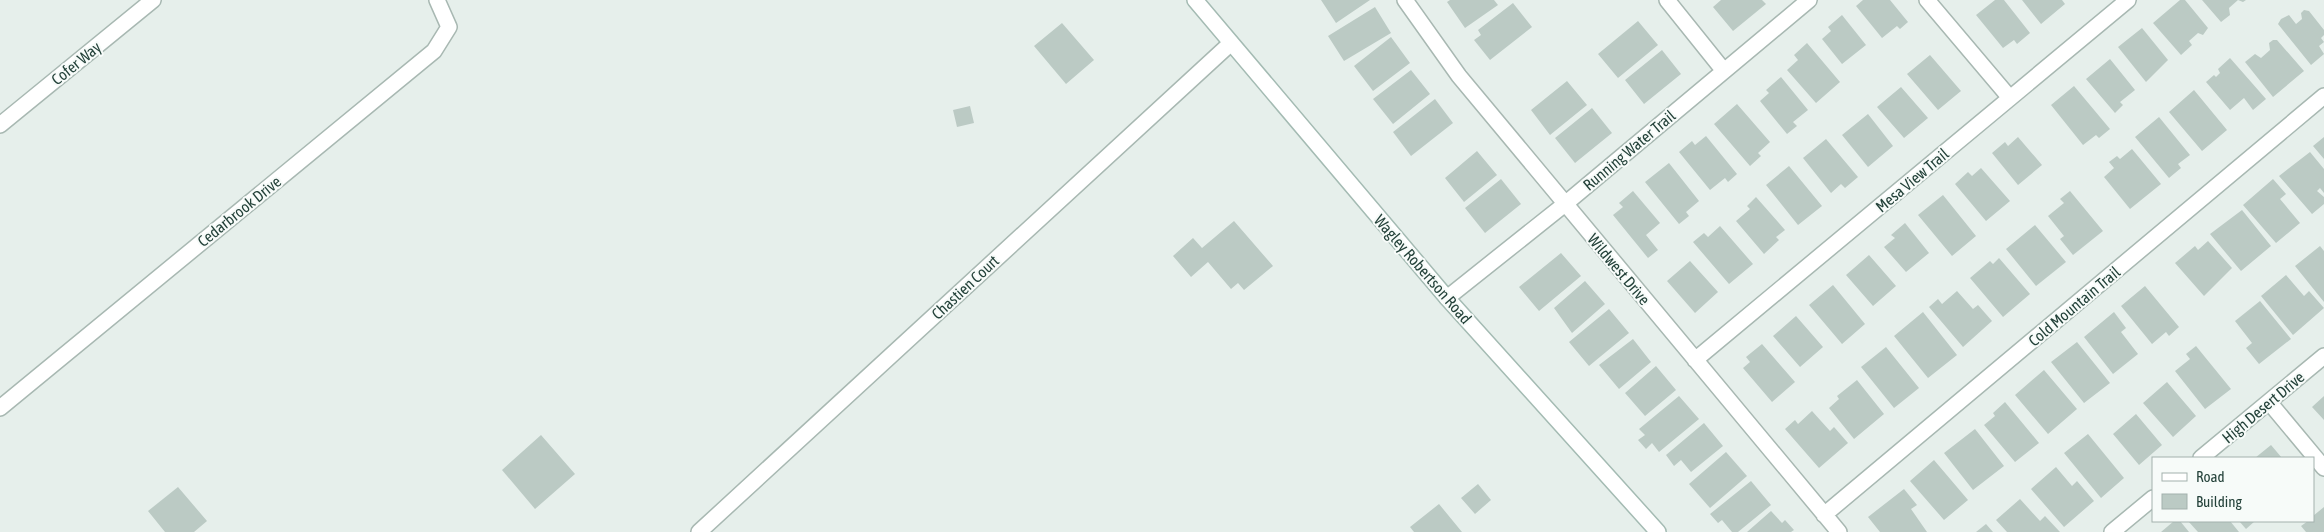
<svg xmlns="http://www.w3.org/2000/svg" width="2324" height="532" viewBox="0 0 2324 532" font-family="'Asap Condensed',sans-serif">
	<style>
		.building { fill: #bbcac4 }
		.lines { fill: none; stroke-linecap: round; stroke-linejoin: round }
		.street-casing { stroke: #a8b8b2; stroke-width: 18 }
		.secondary-casing { stroke: #a4bbb3; stroke-width: 18 }
		.street { stroke: #fff; stroke-width: 15 }
		.secondary { stroke: #fff; stroke-width: 15 }
		.labels { text-anchor: middle; stroke-width: 4; stroke-linejoin: round; paint-order: stroke }
		.street-label { font-size: 16px; fill: #24423a; stroke: #f7fbf9 }
	</style>
	<rect width="100%" height="100%" fill="#e6efeb"/>
	<!-- building -->
	<path class="building" d="M1321 0H1370L1336 23Z
		M1450 0H1494L1498 5 1465 28 1447 2Z
		M1721 0H1762L1766 4 1733 31 1713 7Z
		M1863 0H1890L1908 22 1900 29 1897 26 1882 38 1856 6Z
		M1995 0H2004L2030 33 2017 44 2014 40 2003 48 1976 15Z
		M2022 0H2062L2065 4 2041 24Z
		M2180 0H2185L2208 28 2203 35 2198 33 2189 41 2192 45 2181 55 2153 23Z
		M2202 0H2246L2243 2 2238 0 2229 8 2230 15 2221 22Z
		M1513 3 1532 27 1490 60 1474 40 1481 35 1478 30Z
		M1375 7 1391 33 1344 61 1328 36Z
		M2304 10 2309 11 2324 30V35L2321 38 2324 42 2319 46 2324 54 2311 65 2278 24 2281 19 2289 15 2296 24 2302 19 2301 13Z
		M1842 15 1866 45 1842 64 1822 39 1831 31 1828 27Z
		M1638 21 1658 45 1618 78 1598 54Z
		M1062 23 1094 60 1066 84 1034 46Z
		M2142 28 2168 60 2146 82 2118 47Z
		M1391 37 1410 63 1373 91 1354 66Z
		M2273 40H2277L2304 71 2273 97 2245 62 2255 54 2261 58 2270 50 2269 43Z
		M1807 43 1840 82 1816 103 1787 70 1798 60 1794 55Z
		M1662 50 1681 74 1644 104 1625 80Z
		M1930 55 1961 91 1938 110 1907 74Z
		M2230 58 2266 99 2253 110 2244 98 2230 110 2206 82 2214 75 2216 77 2220 73 2218 69Z
		M2110 59 2135 90 2120 102 2123 105 2115 113 2086 79Z
		M1411 70 1430 94 1393 124 1373 99Z
		M1781 77 1808 110 1793 122 1797 126 1787 134 1760 101 1769 93 1766 90Z
		M1567 81 1587 105 1550 135 1531 110Z
		M2074 86 2110 129 2099 138 2096 135 2083 145 2051 105Z
		M1901 87 1928 118 1904 138 1877 107Z
		M2194 90 2227 130 2202 151 2169 112Z
		M1435 99 1453 123 1411 156 1393 132Z
		M1737 104 1770 142 1758 153 1761 156 1750 166 1714 124Z
		M970 106 974 123 957 127 953 110Z
		M1592 108 1612 133 1575 163 1555 138Z
		M1868 114 1893 146 1868 167 1842 135Z
		M2159 117 2190 155 2178 164 2181 168 2169 178 2135 137Z
		M1706 136 1737 174 1728 182 1725 178 1710 190 1679 152 1692 141 1695 145Z
		M2018 137 2042 165 2018 185 1992 153 2005 142 2008 146Z
		M2324 137V159L2313 146Z
		M1826 139 1858 177 1845 188 1841 184 1831 193 1803 158Z
		M2132 149 2161 184 2130 209 2104 177 2114 168 2109 162 2117 156 2120 159Z
		M1477 151 1497 175 1464 202 1445 178Z
		M2310 152 2324 169V193L2320 188 2317 191 2324 197V204L2312 214 2279 176Z
		M1669 163 1699 201 1686 212 1689 216 1679 224 1645 182Z
		M1789 166 1822 206 1798 225 1766 185Z
		M1981 168 2010 201 1986 221 1955 184 1968 172 1972 176Z
		M1501 179 1521 204 1485 233 1465 208Z
		M2273 179 2286 194 2280 199 2300 223 2276 243 2243 205Z
		M1633 191 1660 223 1646 235 1658 250 1648 258 1613 215 1623 207 1619 203Z
		M2070 191 2103 231 2073 255 2060 239 2064 236 2048 216 2064 203 2060 199Z
		M1943 195 1976 236 1952 256 1918 215Z
		M1756 197 1785 230 1776 237 1779 240 1764 254 1736 221 1750 209 1747 206Z
		M2242 210 2271 246 2241 271 2210 234Z
		M1234 221 1273 266 1244 290 1238 283 1231 289 1208 262 1191 277 1173 256 1193 238 1202 248Z
		M1905 223 1929 253 1906 272 1884 247 1895 238 1891 235Z
		M2035 225 2066 262 2036 286 2006 249Z
		M1720 226 1753 264 1729 284 1693 242 1704 233 1708 237Z
		M2208 241 2232 268 2204 296 2175 263 2195 246 2198 250Z
		M2320 246 2324 251V302L2295 266Z
		M1561 253 1581 276 1539 311 1519 287Z
		M1869 255 1896 286 1873 306 1846 275Z
		M1999 258 2030 294 2003 317 1970 278 1990 261 1993 264Z
		M1690 261 1718 292 1695 313 1667 281Z
		M2286 275 2304 296 2309 291 2324 308 2293 335 2261 296Z
		M1585 281 1605 304 1572 333 1554 308Z
		M1833 285 1865 324 1842 344 1809 305Z
		M2145 286 2179 327 2169 336 2166 332 2152 344 2121 306Z
		M1957 291 1973 309 1978 305 1992 321 1963 347 1929 307 1938 299 1942 304Z
		M2260 301 2291 339 2259 364 2246 348 2252 343 2235 321Z
		M1609 309 1629 333 1589 366 1569 342Z
		M1923 312 1957 355 1928 378 1894 336Z
		M2114 312 2126 328 2121 332 2138 354 2113 374 2084 337Z
		M1796 316 1823 347 1800 367 1773 336Z
		M1633 339 1651 362 1619 389 1599 365Z
		M2077 342 2110 383 2084 403 2051 362Z
		M1762 344 1795 382 1772 402 1743 368 1750 362 1746 357Z
		M2196 346 2231 389 2205 409 2175 371 2190 359 2186 354Z
		M1886 347 1919 388 1894 408 1861 367Z
		M1656 366 1676 390 1645 416 1625 393Z
		M2044 370 2077 409 2048 434 2015 395Z
		M1857 380 1884 414 1854 439 1829 408 1839 399 1837 396Z
		M2167 382 2196 416 2173 437 2143 403Z
		M1679 396 1699 419 1659 452 1652 443 1646 449 1638 440 1645 435 1639 429Z
		M2324 396V420L2312 407Z
		M2005 402 2039 443 2015 462 1984 425 1995 416 1993 413Z
		M1812 411 1830 431 1834 427 1848 443 1819 468 1785 429 1795 420 1798 424Z
		M2136 414 2162 445 2139 465 2113 434Z
		M1704 423 1723 446 1691 472 1681 460 1674 466 1666 455Z
		M1975 429 2004 466 1973 490 1944 453Z
		M2088 434 2124 478 2101 498 2064 453Z
		M541 435 575 474 535 509 502 470Z
		M2271 445 2282 458H2255Z
		M1726 452 1747 476 1710 508 1689 484Z
		M1934 460 1968 500 1944 520 1910 481Z
		M2056 467 2072 486 2077 481 2094 501 2064 527 2031 489Z
		M1751 481 1771 505 1738 532H1732L1722 520 1718 523 1710 514Z
		M1478 484 1491 500 1475 514 1461 498Z
		M178 487 207 521 194 532H165L148 511Z
		M1904 489 1917 505 1911 509 1927 532H1880L1868 517Z
		M2020 499 2040 521 2045 516 2060 532H2007L1996 520Z
		M1439 504 1462 532H1414L1410 527Z
		M2324 507V532H2306L2301 526 2308 521H2313V516Z
		M1771 511 1782 523 1785 520 1794 530 1791 532H1747Z
		M2174 521H2180L2189 532H2161Z
		M2188 521H2230L2239 532H2198Z
		M2239 521H2255L2246 529Z
		M1986 524 1993 532H1976Z"/>
	<g class="lines">
		<!-- street casing -->
		<g class="street-casing">
			<path id="street" d="M1405 0 1459 76 1839 532
				M1667 0 1724 71
				M1927 0 2010 98
				M0 125 153 0
				M1447 298 1565 204 1809 0
				M1695 360 2128 0
				M2269 402 2324 468
				M0 408 434 51 449 27 437 0
				M2201 458 2324 356
				M1824 515 2324 96
				M699 532 1231 43
				M2112 532 2153 498"/>
		</g>
		<!-- secondary casing -->
		<g class="secondary-casing">
			<path id="secondary" d="M1195 0 1447 298 1658 532"/>
		</g>
		<!-- street -->
		<use href="#street" class="street"/>
		<!-- secondary -->
		<use href="#secondary" class="secondary"/>
	</g>
	<g class="labels">
		<!-- street labels -->
		<g class="street-label">
			<text transform="translate(76 63) rotate(-39)" y="6">Cofer Way</text>
			<text transform="translate(1629 150) rotate(-40)" y="6">Running Water Trail</text>
			<text transform="translate(1912 180) rotate(-40)" y="6">Mesa View Trail</text>
			<text transform="translate(239 211) rotate(-39)" y="6">Cedarbrook Drive</text>
			<text transform="translate(1423 269) rotate(49)" y="6">Wagley Robertson Road</text>
			<text transform="translate(1619 269) rotate(50)" y="6">Wildwest Drive</text>
			<text transform="translate(965 287) rotate(-43)" y="6">Chastien Court</text>
			<text transform="translate(2074 306) rotate(-40)" y="6">Cold Mountain Trail</text>
			<text transform="translate(2263 407) rotate(-40)" y="6">High Desert Drive</text>
		</g>
	</g>
	<!-- legend -->
	<rect x="2152" y="457" width="162" height="65" fill="#f7fbf9" stroke="#a3b1ad"/>
	<rect x="2162" y="473" width="25" height="8" fill="#ffffff" stroke="#a3b1ad"/>
	<text x="2196" y="482" font-size="15" fill="#24423a">Road</text>
	<rect x="2162" y="494" width="25" height="15" fill="#bbcac4" stroke="#a3b1ad"/>
	<text x="2196" y="507" font-size="15" fill="#24423a">Building</text>
</svg>
